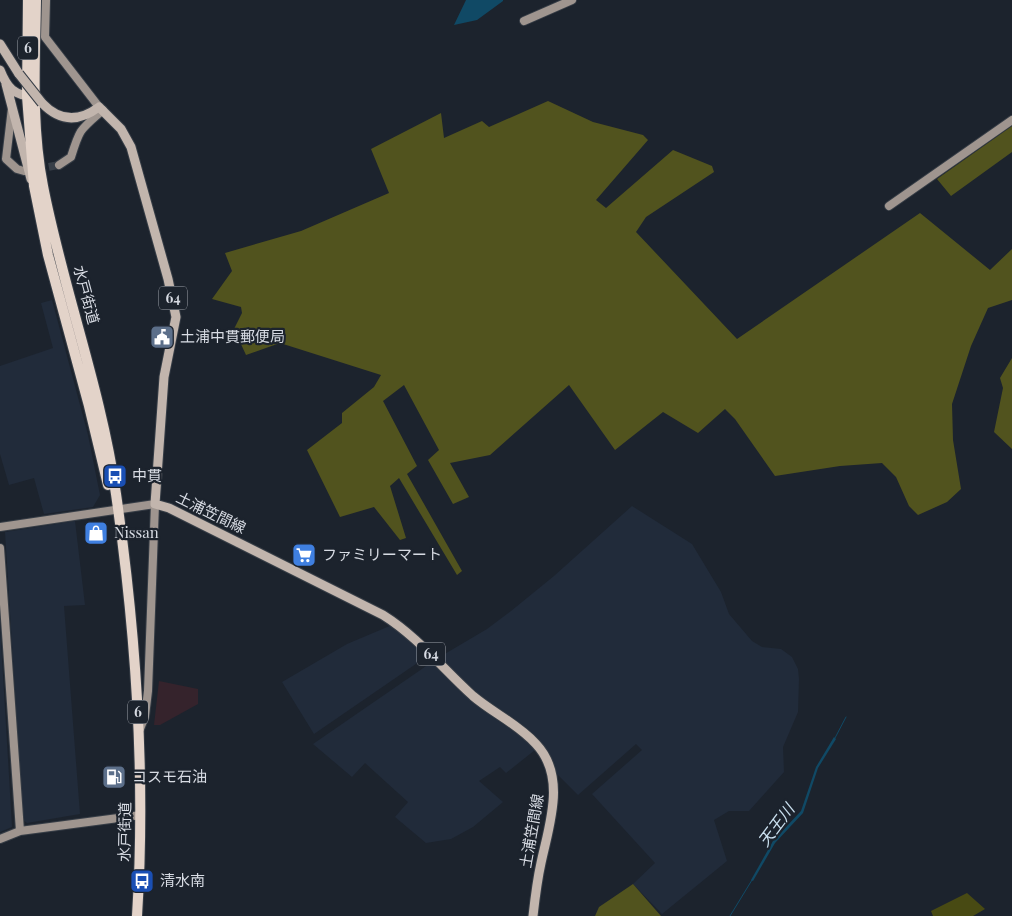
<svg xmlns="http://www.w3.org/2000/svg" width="1012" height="916" viewBox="0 0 1012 916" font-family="'Playfair Display','Noto Sans JP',serif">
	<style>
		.commercial { fill: #35232c }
		.built { fill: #212b3a }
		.green { fill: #484a13 }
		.forest { fill: #51531e }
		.water { fill: #104965 }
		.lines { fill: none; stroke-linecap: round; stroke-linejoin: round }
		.stream { stroke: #104965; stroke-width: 1 }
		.secondary-tunnel { stroke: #383f48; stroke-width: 8; stroke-dasharray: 8 4; stroke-linecap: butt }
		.secondary-casing { stroke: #363d46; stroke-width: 10 }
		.primary-casing { stroke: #363d46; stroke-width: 11 }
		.highway-casing { stroke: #363d46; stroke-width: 12 }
		.secondary { stroke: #9f958f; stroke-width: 8 }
		.primary { stroke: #c2b5ad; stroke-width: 9 }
		.highway { stroke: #e3d3c9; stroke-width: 10 }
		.primary-bridge-casing { stroke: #363d46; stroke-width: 11; stroke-linecap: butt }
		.primary-bridge { stroke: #c2b5ad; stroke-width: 9 }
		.labels { text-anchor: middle; stroke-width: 4.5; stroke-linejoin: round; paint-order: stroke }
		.shield { fill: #1c232d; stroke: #9fa4ac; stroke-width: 1 }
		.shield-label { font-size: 14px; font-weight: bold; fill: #d7dbe3 }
		.street-label { font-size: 15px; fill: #d7dbe3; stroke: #1c232d }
		.poi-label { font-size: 15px; fill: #d7dbe3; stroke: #1c232d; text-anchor: start }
		.water-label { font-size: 16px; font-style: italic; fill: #cbe1f0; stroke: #1c232d }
	</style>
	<rect width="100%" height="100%" fill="#1c232d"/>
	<!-- commercial -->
	<path class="commercial" d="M159 681 198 689V704L160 725H154Z"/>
	<!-- built -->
	<path class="built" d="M52 300 88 435 100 495 93 507 44 514 34 478 9 485 0 454V366L53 348 41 303Z
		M632 506 692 544 721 592 729 614 752 641 762 647 781 649 792 657 798 669 799 679 798 712 783 747 784 772 749 811H729L714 820 727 861 662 914 633 884 655 863 592 794 642 750 636 744 578 795 553 770 546 750 532 735 490 707 441 659 443 655 487 629 511 611 554 576Z
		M75 521 85 605 64 606 80 814 27 823 23 820 5 532Z
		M0 624 12 827 0 832Z
		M392 625 426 657 314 734 282 682 347 644Z
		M432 662 500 722 523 737 535 750 506 773 500 767 479 781 503 802 473 827 451 839 426 843 395 817 408 802 365 763 352 777 313 744Z"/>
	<!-- green -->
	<path class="green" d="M967 893 985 909 973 916H933L931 911Z"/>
	<!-- forest -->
	<path class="forest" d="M548 101 593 122 643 135 648 140 596 200 606 208 673 150 712 166 714 172 646 217 636 232 737 339 920 213 990 270 1012 249V300L988 308 971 346 952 404 953 440 961 489 947 502 918 515 909 506 896 477 882 463 840 466 775 476 735 419 725 409 698 433 663 412 615 450 569 385 490 455 450 463 469 497 453 504 428 460 439 450 404 385 383 401 417 466 407 474 462 571 457 575 399 478 390 486 406 538 400 540 374 507 340 517 307 450 342 423V413L374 387 381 375 280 343 246 355 234 329 242 313 241 307 212 299 232 271 225 253 301 231 389 193 371 149 441 113 444 138 482 121 489 127Z
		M1012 126V152L951 196 937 179Z
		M1012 358V449L994 432 1003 388 1000 378Z
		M633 884 661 916H595L599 907Z"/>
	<!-- water -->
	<path class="water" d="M466 0H503V1L477 20 454 25Z
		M834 737 836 739 818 768 803 813 775 843 753 881 751 880 773 841 801 811 816 767Z"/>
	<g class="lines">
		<!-- stream -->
		<path class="stream" d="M835 738 846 717
			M730 916 752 880"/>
		<!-- secondary-tunnel -->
		<path class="secondary-tunnel" d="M37 169 59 165"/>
		<!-- secondary casing -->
		<g class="secondary-casing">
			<path id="secondary" d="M46 0 45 37 99 107
				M524 21 572 0
				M12 108 6 159 17 169 24 171
				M59 165 71 157C80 128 80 130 103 110
				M889 206 1012 120
				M0 527 155 504 148 691 145 716 140 729
				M0 548 20 831
				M0 839 20 831 141 815"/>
		</g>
		<!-- primary casing -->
		<g class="primary-casing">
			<path id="primary" d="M0 44 19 74
				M0 70C7 88 14 96 34 96
				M6 84 31 179
				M42 103C60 122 79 122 99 107L121 129 131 147 168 279 176 317 164 377 155 504 169 508 383 615C418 637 443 669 473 696 493 713 518 724 536 744 567 777 549 825 541 863 537 881 535 898 533 916"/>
		</g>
		<!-- highway casing -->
		<g class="highway-casing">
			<path id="highway" d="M28 0 27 96 34 186 48 255 89 406 108 485
				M36 0C35 62 31 125 43 186 63 289 101 389 116 494 136 633 146 775 137 916"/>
		</g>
		<!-- secondary -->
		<use href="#secondary" class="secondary"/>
		<!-- primary -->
		<use href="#primary" class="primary"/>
		<!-- highway -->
		<use href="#highway" class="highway"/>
		<!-- primary-bridge casing -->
		<g class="primary-bridge-casing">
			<path id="primary-bridge" d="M19 74 42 103"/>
		</g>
		<!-- primary-bridge -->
		<use href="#primary-bridge" class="primary-bridge"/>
	</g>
	<!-- icons -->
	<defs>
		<g id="civic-square" transform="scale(1.25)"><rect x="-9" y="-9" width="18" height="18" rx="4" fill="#5c6f8a" stroke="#1c232d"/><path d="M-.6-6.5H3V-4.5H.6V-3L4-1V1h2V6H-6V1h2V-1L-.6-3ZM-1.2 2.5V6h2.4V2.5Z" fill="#fff"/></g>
		<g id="bus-square" transform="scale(1.25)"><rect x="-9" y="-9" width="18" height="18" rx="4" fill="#1a4fb4" stroke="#1c232d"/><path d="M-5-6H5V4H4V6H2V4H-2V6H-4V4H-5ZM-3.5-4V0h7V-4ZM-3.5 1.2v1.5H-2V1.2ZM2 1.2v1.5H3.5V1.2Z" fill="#fff"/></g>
		<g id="shop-square" transform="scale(1.25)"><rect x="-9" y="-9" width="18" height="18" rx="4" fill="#3f7fe0" stroke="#1c232d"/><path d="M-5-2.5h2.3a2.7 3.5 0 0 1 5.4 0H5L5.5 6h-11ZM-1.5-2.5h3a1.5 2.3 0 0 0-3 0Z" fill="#fff"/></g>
		<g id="supermarket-square" transform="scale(1.25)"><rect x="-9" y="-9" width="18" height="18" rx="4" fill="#3f7fe0" stroke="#1c232d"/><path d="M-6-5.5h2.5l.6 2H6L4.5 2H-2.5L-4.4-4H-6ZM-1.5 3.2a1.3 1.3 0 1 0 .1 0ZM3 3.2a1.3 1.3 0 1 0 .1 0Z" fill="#fff"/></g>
		<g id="fuel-square" transform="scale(1.25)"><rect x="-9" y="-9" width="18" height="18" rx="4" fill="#5c6f8a" stroke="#1c232d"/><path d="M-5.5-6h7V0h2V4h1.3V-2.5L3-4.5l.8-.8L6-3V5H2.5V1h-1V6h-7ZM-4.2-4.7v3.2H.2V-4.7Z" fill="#fff"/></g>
	</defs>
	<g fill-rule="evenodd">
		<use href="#civic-square" x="162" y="337"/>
		<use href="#bus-square" x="115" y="476"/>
		<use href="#shop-square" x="96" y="533"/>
		<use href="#supermarket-square" x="304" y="555"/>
		<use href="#fuel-square" x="114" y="777"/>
		<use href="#bus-square" x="142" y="881"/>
	</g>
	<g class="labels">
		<!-- shield labels -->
		<g class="shield">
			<rect x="18" y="36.5" width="20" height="23" rx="4"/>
			<rect x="159" y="286.5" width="28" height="23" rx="4"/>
			<rect x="417" y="642.5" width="28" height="23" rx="4"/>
			<rect x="128" y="700.5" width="20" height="23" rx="4"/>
		</g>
		<g class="shield-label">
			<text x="28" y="53">6</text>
			<text x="173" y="303">64</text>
			<text x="431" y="659">64</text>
			<text x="138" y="717">6</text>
		</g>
		<!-- street labels -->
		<g class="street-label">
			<text transform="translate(86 295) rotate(75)" y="5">水戸街道</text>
			<text transform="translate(211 513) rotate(26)" y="5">土浦笠間線</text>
			<text transform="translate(532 831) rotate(-80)" y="5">土浦笠間線</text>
			<text transform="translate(125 832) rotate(-89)" y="5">水戸街道</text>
		</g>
		<!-- poi labels -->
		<g class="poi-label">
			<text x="180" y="342">土浦中貫郵便局</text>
			<text x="132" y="481">中貫</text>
			<text x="114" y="538">Nissan</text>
			<text x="322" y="560">ファミリーマート</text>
			<text x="132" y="782">コスモ石油</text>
			<text x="160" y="886">清水南</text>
		</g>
		<!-- water labels -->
		<g class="water-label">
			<text transform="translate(776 825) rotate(-53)" y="6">天王川</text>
		</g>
	</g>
</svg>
